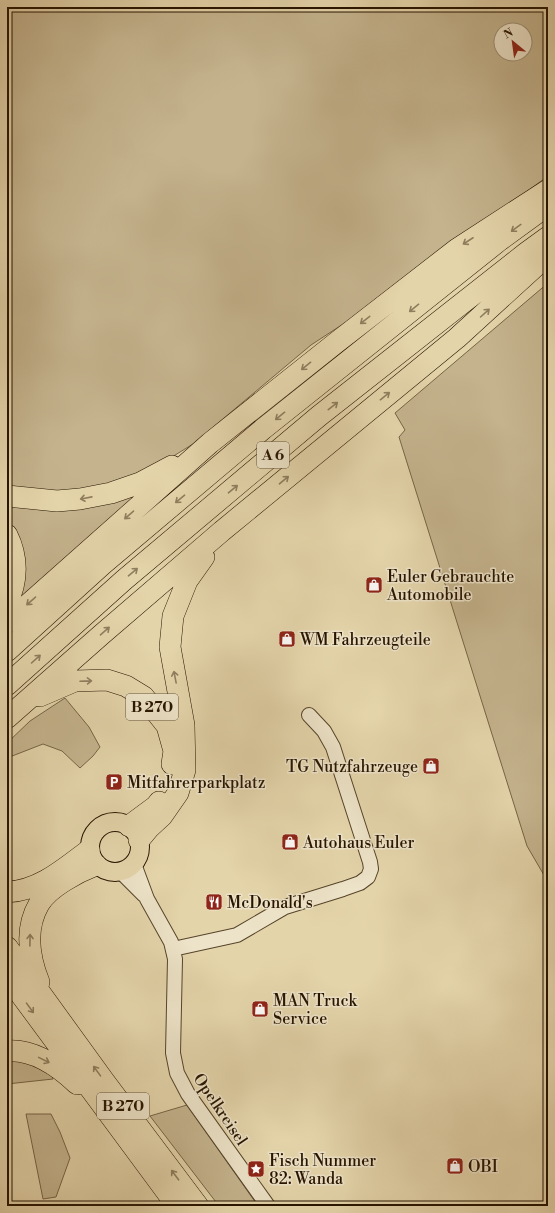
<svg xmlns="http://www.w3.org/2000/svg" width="555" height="1213" viewBox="0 0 555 1213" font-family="'Libre Bodoni',serif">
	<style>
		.green { fill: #c4b38d; stroke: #766446; fill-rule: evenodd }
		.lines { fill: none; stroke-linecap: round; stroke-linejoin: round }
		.minor-casing { stroke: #56442a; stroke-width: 16 }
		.major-casing { stroke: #271400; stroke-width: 20 }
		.highway-casing { stroke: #271400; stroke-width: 22 }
		.minor { stroke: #ede3c8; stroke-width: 14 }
		.major { stroke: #e4d4aa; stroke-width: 18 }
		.highway { stroke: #e4d4aa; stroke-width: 21 }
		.oneway { stroke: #8f7e5e }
		.labels { text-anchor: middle; stroke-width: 3; stroke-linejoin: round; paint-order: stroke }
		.shield { fill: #ede3c8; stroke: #62523c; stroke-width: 1 }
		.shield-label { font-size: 15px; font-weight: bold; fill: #271400 }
		.poi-label { font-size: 16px; fill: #271400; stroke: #ede3c8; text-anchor: start }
		.street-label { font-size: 16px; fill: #271400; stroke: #ede3c8 }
	</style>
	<rect width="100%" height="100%" fill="#e4d4aa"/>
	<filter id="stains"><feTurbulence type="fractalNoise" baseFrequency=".005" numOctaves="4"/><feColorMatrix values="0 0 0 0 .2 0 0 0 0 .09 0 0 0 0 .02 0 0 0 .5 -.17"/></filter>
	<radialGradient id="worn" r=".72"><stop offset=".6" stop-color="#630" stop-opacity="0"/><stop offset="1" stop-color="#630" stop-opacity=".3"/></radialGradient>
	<!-- green -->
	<path class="green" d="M7 7H548V176L366 309 311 345 193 444 138 478 86 494 7 490ZM501 30H525V54H501Z
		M548 283V882L527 846 399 437 405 430 395 413Z
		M153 483 19 601 11 526 7 521V502Z
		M65 698 89 727 100 747 93 756 80 768 62 751 43 744 7 758V743L30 721Z
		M7 1058 49 1068 53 1079 7 1084Z
		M187 1105 258 1206H219L150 1116Z
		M26 1114H51L60 1132 70 1158 56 1197 43 1199Z"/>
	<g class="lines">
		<!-- minor casing -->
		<g class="minor-casing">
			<path id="minor" d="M134 864 147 899 171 942 175 959 173 1053 177 1073 188 1094 268 1206
				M121 872 144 895
				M173 949 237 935 285 907 343 889 360 883 368 877 371 869 370 862 333 747 324 731 309 715"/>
		</g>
		<!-- major casing -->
		<g class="major-casing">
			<path id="major" d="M90 847a25 25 0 1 1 50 0a25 25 0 1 1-50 0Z"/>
		</g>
		<!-- highway casing -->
		<g class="highway-casing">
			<path id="highway" d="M7 496 57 501 80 499 111 493 140 483 172 466
				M7 535C18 557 18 581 7 603
				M7 623 210 443 337 342 457 249 548 190
				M7 651 103 564 263 429 500 240 548 205
				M7 685 124 580 319 416 526 253 548 237
				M40 696 75 681 107 680 126 686 144 697 167 726 174 751 172 764
				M7 718 101 635 222 531 457 338 548 255
				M129 826 156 806 159 802
				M139 840 149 828 162 816 178 793 185 770 184 725 170 647 173 616 187 581 204 557
				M7 892C39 891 65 868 89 850
				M7 947 104 1081 198 1206
				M7 976 177 1206
				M39 982C29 957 25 928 39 904 49 887 78 872 96 865
				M7 1051C34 1049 58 1066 77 1084"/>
		</g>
		<!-- minor -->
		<use href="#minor" class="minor"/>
		<!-- major -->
		<use href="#major" class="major"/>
		<!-- highway -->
		<use href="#highway" class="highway"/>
	</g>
	<!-- one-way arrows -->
	<defs><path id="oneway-shaft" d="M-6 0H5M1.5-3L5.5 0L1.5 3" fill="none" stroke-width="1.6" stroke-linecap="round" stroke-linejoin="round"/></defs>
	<g class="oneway">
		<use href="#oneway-shaft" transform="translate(516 228) rotate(144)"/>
		<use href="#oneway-shaft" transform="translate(468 241) rotate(147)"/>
		<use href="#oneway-shaft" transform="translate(414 308) rotate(141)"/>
		<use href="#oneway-shaft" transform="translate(485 313) rotate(-42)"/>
		<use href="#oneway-shaft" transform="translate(365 320) rotate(142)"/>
		<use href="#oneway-shaft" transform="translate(306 366) rotate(141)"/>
		<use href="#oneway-shaft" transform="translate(385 396) rotate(-39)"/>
		<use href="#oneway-shaft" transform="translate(333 406) rotate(-38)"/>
		<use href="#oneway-shaft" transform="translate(280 416) rotate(141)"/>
		<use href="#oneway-shaft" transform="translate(284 480) rotate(-40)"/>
		<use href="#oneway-shaft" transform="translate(233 489) rotate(-40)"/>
		<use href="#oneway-shaft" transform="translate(86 498) rotate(169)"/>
		<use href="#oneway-shaft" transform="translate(180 499) rotate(140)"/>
		<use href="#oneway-shaft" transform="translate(129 515) rotate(139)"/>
		<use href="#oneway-shaft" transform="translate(133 572) rotate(-40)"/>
		<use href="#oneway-shaft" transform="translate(31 601) rotate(139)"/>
		<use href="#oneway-shaft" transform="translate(105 631) rotate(-41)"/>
		<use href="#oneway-shaft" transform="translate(36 659) rotate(-42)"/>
		<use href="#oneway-shaft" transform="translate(175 677) rotate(-101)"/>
		<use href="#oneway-shaft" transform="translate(86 681) rotate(-2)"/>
		<use href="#oneway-shaft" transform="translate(30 940) rotate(-89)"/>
		<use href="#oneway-shaft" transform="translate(30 1008) rotate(54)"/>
		<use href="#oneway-shaft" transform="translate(44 1060) rotate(26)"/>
		<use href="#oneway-shaft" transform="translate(97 1071) rotate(-126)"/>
		<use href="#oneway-shaft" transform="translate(175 1175) rotate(-127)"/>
	</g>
	<!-- icons -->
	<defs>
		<g id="shop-square" transform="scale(0.9)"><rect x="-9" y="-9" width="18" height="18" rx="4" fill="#8f2418" stroke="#ede3c8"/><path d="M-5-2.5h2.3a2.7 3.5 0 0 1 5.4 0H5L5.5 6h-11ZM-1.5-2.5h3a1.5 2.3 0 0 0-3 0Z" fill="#fff"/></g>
		<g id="parking-square" transform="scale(0.9)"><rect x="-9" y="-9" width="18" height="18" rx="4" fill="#8f2418" stroke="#ede3c8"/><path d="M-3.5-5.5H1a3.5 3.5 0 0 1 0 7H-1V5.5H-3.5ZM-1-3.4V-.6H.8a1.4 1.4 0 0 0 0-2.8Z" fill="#fff"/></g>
		<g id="restaurant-square" transform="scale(0.9)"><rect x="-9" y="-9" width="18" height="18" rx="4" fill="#8f2418" stroke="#ede3c8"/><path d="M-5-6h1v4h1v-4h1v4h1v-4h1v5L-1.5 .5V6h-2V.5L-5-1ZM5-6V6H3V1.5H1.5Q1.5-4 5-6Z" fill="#fff"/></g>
		<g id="sight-square" transform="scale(0.9)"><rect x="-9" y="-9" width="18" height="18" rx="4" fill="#8f2418" stroke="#ede3c8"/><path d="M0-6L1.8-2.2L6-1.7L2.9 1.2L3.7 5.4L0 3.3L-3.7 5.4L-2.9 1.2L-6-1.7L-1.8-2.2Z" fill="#fff"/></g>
	</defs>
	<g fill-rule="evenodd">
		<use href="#shop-square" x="374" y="585"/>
		<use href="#shop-square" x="287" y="639"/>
		<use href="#shop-square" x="431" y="766"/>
		<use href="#parking-square" x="114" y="782"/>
		<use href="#shop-square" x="290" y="842"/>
		<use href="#restaurant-square" x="214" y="902"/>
		<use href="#shop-square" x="260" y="1009"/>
		<use href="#shop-square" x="455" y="1166"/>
		<use href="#sight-square" x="256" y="1169"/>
	</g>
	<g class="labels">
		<!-- shield labels -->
		<g class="shield">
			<rect x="257" y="442" width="32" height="26" rx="3"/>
			<rect x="126" y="694" width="52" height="26" rx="3"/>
			<rect x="97" y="1093" width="52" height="26" rx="3"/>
		</g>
		<g class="shield-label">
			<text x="273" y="460">A 6</text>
			<text x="152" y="712">B 270</text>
			<text x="123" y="1111">B 270</text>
		</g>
		<!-- poi labels -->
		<g class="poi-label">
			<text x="387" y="582">Euler Gebrauchte<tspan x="387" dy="18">Automobile</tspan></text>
			<text x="300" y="645">WM Fahrzeugteile</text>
			<text x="418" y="772" text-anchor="end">TG Nutzfahrzeuge</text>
			<text x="127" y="788">Mitfahrerparkplatz</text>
			<text x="303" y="848">Autohaus Euler</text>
			<text x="227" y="908">McDonald's</text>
			<text x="273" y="1006">MAN Truck<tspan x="273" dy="18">Service</tspan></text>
			<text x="269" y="1166">Fisch Nummer<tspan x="269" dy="18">82: Wanda</tspan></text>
			<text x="468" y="1172">OBI</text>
		</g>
		<!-- street labels -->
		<g class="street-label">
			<text transform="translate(221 1109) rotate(56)" y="6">Opelkreisel</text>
		</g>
	</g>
	<!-- margin -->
	<rect width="555" height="1213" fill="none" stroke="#e4d4aa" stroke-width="24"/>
	<rect x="8" y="8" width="539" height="1197" fill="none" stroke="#271400" stroke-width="2"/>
	<rect x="12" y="12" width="531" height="1189" fill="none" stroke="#271400"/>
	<!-- north arrow -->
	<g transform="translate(513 42) rotate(331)"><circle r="19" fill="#ede3c8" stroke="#9e9078"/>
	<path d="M0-3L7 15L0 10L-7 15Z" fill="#8f2418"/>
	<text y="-6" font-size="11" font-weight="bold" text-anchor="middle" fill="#271400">N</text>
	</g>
	<rect width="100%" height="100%" filter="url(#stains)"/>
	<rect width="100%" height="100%" fill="url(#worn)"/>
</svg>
